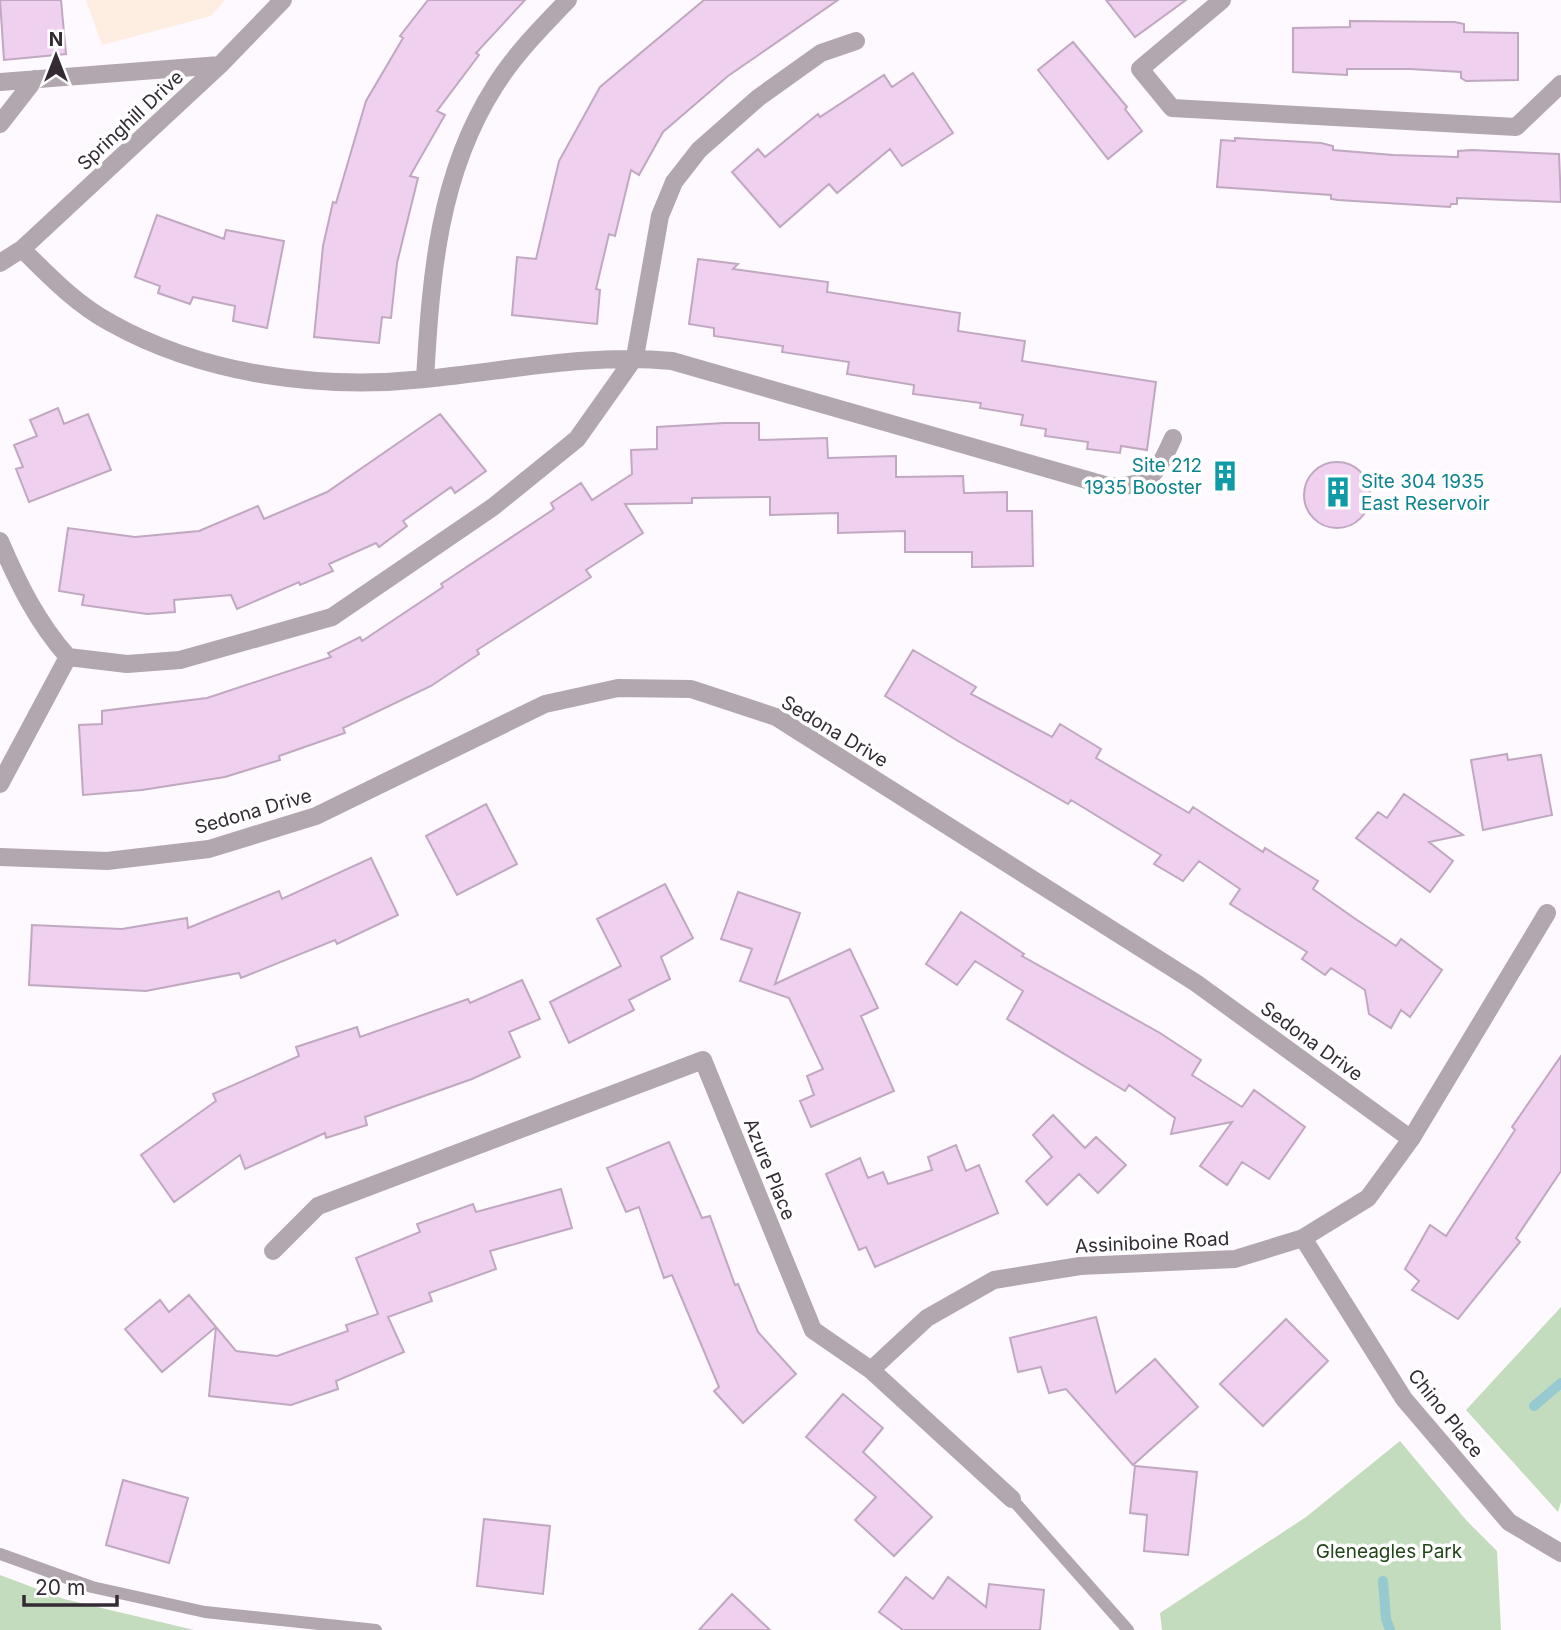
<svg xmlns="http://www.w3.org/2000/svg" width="1561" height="1630" viewBox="0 0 1561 1630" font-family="Inter,sans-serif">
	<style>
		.commercial { fill: #feede1 }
		.green { fill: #c3dcbd }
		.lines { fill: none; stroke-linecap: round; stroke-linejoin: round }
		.stream { stroke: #96c9d0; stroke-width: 10 }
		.building { fill: #efd0ef; stroke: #c0a8c0; stroke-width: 2 }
		.lane { stroke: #b2a6af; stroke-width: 12 }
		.street { stroke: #b2a6af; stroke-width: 18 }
		.labels { text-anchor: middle; stroke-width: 7; stroke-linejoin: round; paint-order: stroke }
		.street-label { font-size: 19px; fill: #342a34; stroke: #fff }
		.culture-label { font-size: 19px; fill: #0d838f; stroke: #fff; text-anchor: end }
		.park-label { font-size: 19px; fill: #214517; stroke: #fff }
	</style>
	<rect width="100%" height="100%" fill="#fef9fe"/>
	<!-- commercial -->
	<path class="commercial" d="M86 0H225L211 16 102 45Z"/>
	<!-- green -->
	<path class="green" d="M1561 1307V1502L1558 1512 1466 1410Z
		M1400 1441 1466 1520 1497 1551 1501 1630H1162L1160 1613 1306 1517Z
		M0 1575 64 1599 194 1630H0Z"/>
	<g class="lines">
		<!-- stream -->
		<path class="stream" d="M1534 1406 1561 1383
			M1383 1581 1386 1619 1390 1630"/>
	</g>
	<!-- building -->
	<path class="building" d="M0 0H61L66 54 4 60Z
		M428 0H525L476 53 479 55 437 111 445 115 410 176 418 178 397 263 391 318 382 317 379 343 314 337 323 246 333 202 336 203 366 101 403 38 400 36Z
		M704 0H838L728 76 663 132 639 175 631 170 615 236 609 234 596 289 600 290 597 324 512 315 517 257 536 259 559 161 600 87Z
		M1106 0H1186L1135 37Z
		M1350 21 1455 22 1464 24V32L1518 33V80L1466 81 1461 78V72L1410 69H1347V75L1293 72V28L1350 27Z
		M1073 42 1127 107 1125 109 1142 131 1108 159 1038 70Z
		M913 73 953 133 902 166 890 149 837 193 829 184 780 227 732 172 758 149 765 157 818 114 820 117 884 75 892 87Z
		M1235 138 1321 143 1333 146V150L1393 155 1458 157V151L1472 150 1559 154 1561 202 1457 198V204H1451L1450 207 1338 200 1331 199V195L1217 187 1221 140 1235 141Z
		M157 215 224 239 226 230 284 241 267 328 233 321 235 306 193 297 190 304 158 293 160 286 135 277Z
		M698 259 738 264 733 269 828 282 827 292 960 313 958 331 1025 341 1022 361 1156 382 1147 450 1121 446 1120 453 1087 449 1088 442 1045 436 1046 429 1021 425 1023 415 980 408 981 403 913 394 914 385 847 374 849 362 782 352 783 346 714 336V328L689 324Z
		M58 408 64 424 88 414 111 470 29 502 16 469 23 467 14 445 37 436 30 420Z
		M440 414 486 471 455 493 451 487 403 521 407 526 379 547 376 543 329 564 333 571 300 585 299 582 237 609 231 595 174 600 175 612 147 614 82 605 84 595 59 591 68 528 135 537 199 531 258 506 264 519 327 492Z
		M724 423H759V440L827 438 828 458 896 456V477L963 476 964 493 1007 492V511H1032L1033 566 972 567V552H905V531L838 533V513L770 515V497L692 498V503L625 504 643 533 586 570 591 577 477 650 479 654 431 686 343 728 345 733 279 756 280 760 225 777 142 790 83 795 79 725 102 724V711L207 698 331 657 328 653 360 637 362 641 443 587 441 584 554 509 551 503 581 483 592 500 632 474 631 450 657 449V427Z
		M1304 495a33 33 0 1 1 66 0a33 33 0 1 1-66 0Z
		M913 650 976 687 971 694 1052 737 1060 724 1101 749 1096 758 1189 813 1193 807 1263 852 1265 848 1318 881 1313 889 1354 918 1396 946 1401 939 1442 970 1410 1017 1401 1010 1391 1028 1369 1014 1365 990 1331 968 1325 975 1302 959 1307 952 1230 904 1240 889 1199 861 1183 881 1154 864 1161 855 1071 800 1068 804 958 741 885 696Z
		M1507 754 1508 760 1541 755 1552 815 1483 830 1471 760Z
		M1404 794 1463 835 1429 842 1453 861 1430 892 1356 838 1378 812 1387 818Z
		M486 804 517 864 457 895 426 836Z
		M371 858 398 915 337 944 335 940 241 978 239 973 146 991 29 985 32 925 122 929 187 918 188 928 279 891 282 899Z
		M665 884 693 938 661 957 670 979 629 1000 634 1010 569 1043 550 1002 621 966 597 919Z
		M738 892 800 913 775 984 850 949 878 1008 861 1016 894 1091 811 1127 800 1101 814 1095 807 1076 823 1069 789 998 740 981 752 949 721 939Z
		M961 912 1024 954 1022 956 1160 1033 1201 1060 1192 1075 1242 1107 1254 1090 1305 1127 1269 1179 1242 1162 1227 1185 1200 1166 1232 1122 1171 1134 1175 1118 1129 1085 1125 1091 1007 1019 1023 991 975 961 957 985 926 964Z
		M522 980 540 1019 509 1032 520 1057 472 1079 365 1117 367 1125 326 1138 325 1133 245 1169 240 1155 174 1202 141 1155 216 1101 213 1094 299 1056 296 1047 357 1027 360 1037 468 999 470 1003Z
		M1561 1056V1171L1516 1238 1520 1242 1458 1319 1412 1290 1419 1281 1405 1269 1430 1225 1446 1236 1515 1130 1512 1127Z
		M1053 1115 1085 1148 1096 1137 1126 1165 1098 1193 1079 1174 1047 1205 1026 1181 1052 1157 1033 1135Z
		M669 1142 702 1218 710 1216 735 1285 738 1284 758 1332 796 1374 743 1423 714 1391 719 1387 672 1275 664 1278 639 1207 626 1212 607 1168Z
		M956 1145 966 1171 979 1165 998 1213 875 1267 866 1247 859 1250 826 1174 860 1158 868 1178 883 1172 888 1184 932 1170 928 1157Z
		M561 1189 572 1228 490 1251 496 1269 429 1293 432 1301 388 1317 404 1352 336 1381 338 1389 291 1405 209 1396 216 1327 236 1351 277 1356 348 1331 346 1325 378 1314 356 1258 420 1232 417 1224 473 1204 476 1212Z
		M189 1295 216 1327 162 1372 125 1329 160 1300 169 1312Z
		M1096 1317 1116 1393 1155 1359 1198 1407 1133 1465 1066 1389 1049 1393 1041 1367 1018 1372 1010 1338Z
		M1286 1319 1328 1361 1263 1426 1220 1384Z
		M843 1394 883 1428 863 1452 932 1517 894 1556 855 1520 876 1497 806 1437Z
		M1135 1466 1197 1472 1188 1555 1144 1551 1147 1515 1130 1513Z
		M123 1480 188 1498 169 1563 106 1545Z
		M484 1519 550 1526 543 1594 477 1586Z
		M906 1577 933 1599 948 1577 986 1607 989 1584 1044 1590 1040 1630H903L879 1612Z
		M732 1594 770 1630H699Z"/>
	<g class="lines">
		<!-- lane -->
		<path class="lane" d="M1012 1499 1128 1630
			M0 1554 92 1587 205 1612 376 1630"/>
		<!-- street -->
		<path class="street" d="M1222 0 1140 69 1172 108 1516 127 1561 84
			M0 82 220 65
			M0 124 35 79
			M22 249C49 276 77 305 111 323 204 375 321 390 425 379 508 371 588 353 672 361L1108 486C1151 488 1157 473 1173 438
			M0 263 22 249 220 65 283 0
			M425 379C431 277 438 175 495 86 515 54 542 27 568 0
			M0 541C18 583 37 622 68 657L127 664 180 660 332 617 493 507 577 439 635 357 660 216 674 182 699 150 758 98 821 53 856 41
			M0 784 68 657
			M0 857 107 861 209 849 316 816 545 704 618 688 691 689 776 717 1196 983 1411 1139
			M1303 1238 1404 1399 1509 1522 1561 1553
			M273 1251 318 1206 703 1060 813 1330 871 1370 1012 1499
			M871 1370 927 1318 994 1280 1080 1266 1235 1259 1303 1238 1368 1198 1411 1139 1547 913"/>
	</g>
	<!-- icons -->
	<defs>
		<g id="building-bare" transform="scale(2.415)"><path d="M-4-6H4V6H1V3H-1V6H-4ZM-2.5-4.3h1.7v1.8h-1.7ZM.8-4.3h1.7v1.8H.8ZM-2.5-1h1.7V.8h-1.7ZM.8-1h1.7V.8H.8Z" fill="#0f9aa8" stroke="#fff" stroke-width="2.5" paint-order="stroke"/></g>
	</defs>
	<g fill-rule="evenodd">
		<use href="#building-bare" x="1225" y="476"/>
		<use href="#building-bare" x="1338" y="492"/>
	</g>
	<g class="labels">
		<!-- street labels -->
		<g class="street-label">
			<text transform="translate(130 120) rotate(-43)" y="7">Springhill Drive</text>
			<text transform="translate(835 731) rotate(31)" y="7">Sedona Drive</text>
			<text transform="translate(253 811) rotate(-16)" y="7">Sedona Drive</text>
			<text transform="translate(1312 1041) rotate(36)" y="7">Sedona Drive</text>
			<text transform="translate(770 1169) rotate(68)" y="7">Azure Place</text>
			<text transform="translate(1152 1242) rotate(-3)" y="7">Assiniboine Road</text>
			<text transform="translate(1446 1413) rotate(51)" y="7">Chino Place</text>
		</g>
		<!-- culture labels -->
		<g class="culture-label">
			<text x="1202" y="472">Site 212<tspan x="1202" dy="22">1935 Booster</tspan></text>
			<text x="1361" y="488" text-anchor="start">Site 304 1935<tspan x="1361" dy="22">East Reservoir</tspan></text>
		</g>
		<!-- park labels -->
		<g class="park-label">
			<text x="1389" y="1558">Gleneagles Park</text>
		</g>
	</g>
	<!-- north arrow -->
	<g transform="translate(56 56)" stroke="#ffffff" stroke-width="5" paint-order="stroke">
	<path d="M0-5L12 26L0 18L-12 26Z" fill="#342a34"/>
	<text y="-10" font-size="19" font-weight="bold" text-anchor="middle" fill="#342a34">N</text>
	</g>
	<!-- scale -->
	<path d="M24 1595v10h93v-10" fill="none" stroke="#342a34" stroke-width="3.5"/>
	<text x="35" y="1595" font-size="21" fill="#342a34" stroke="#ffffff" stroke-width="5" paint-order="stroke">20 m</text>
</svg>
